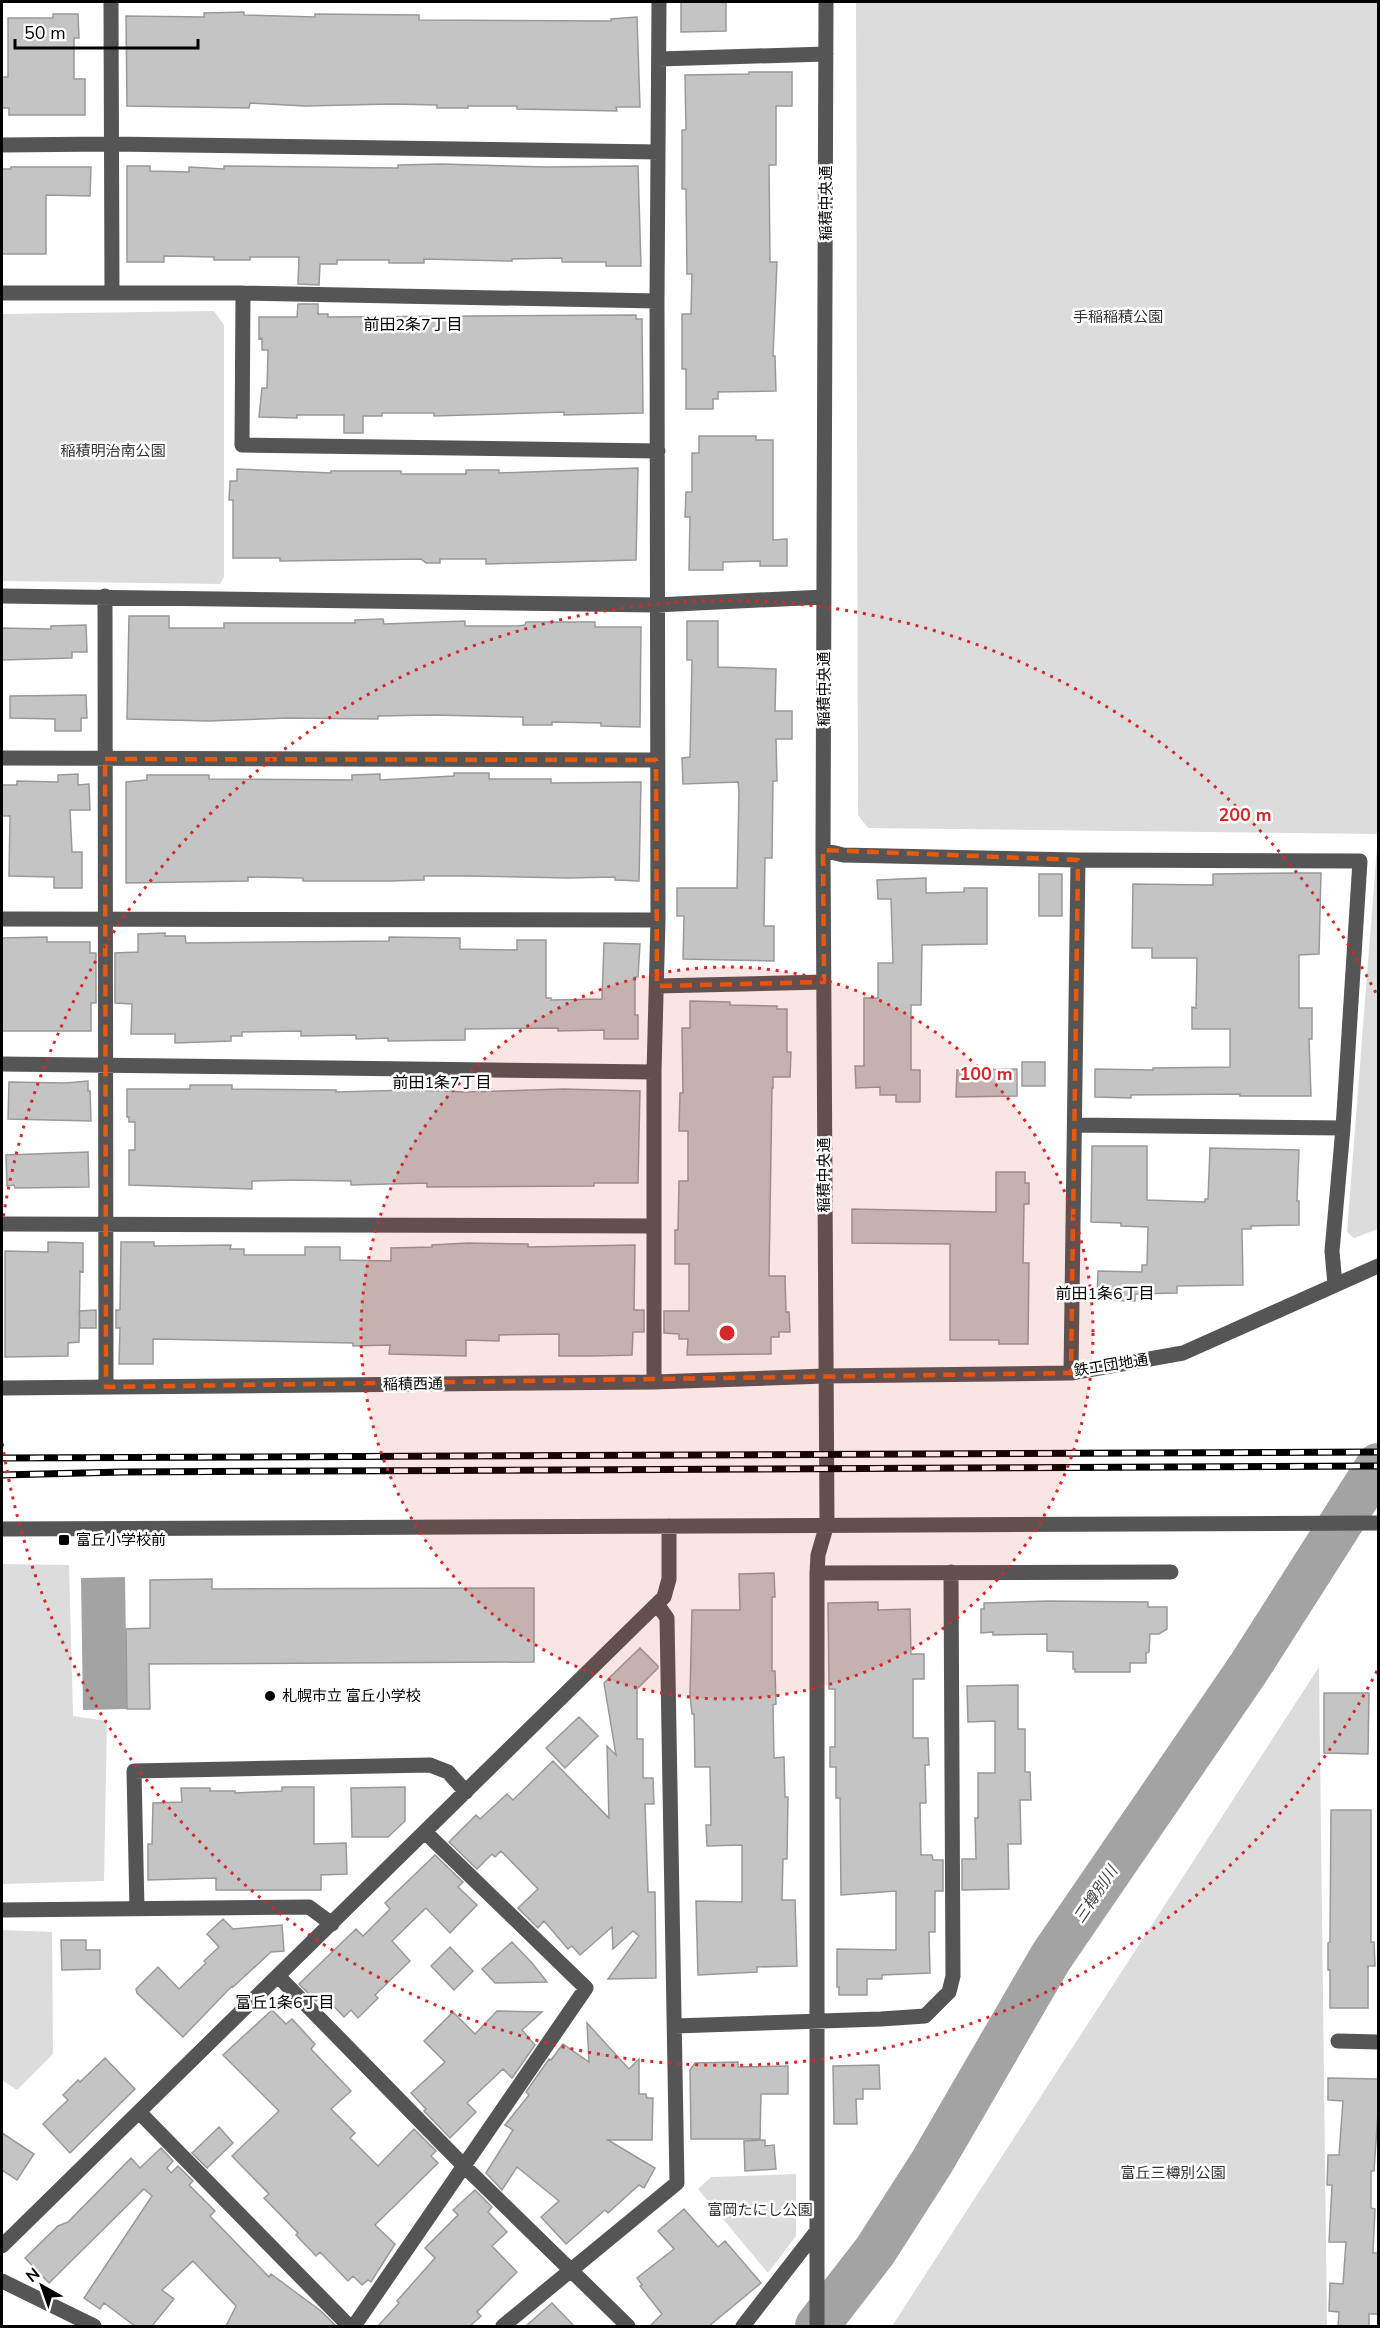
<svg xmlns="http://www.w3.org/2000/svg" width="1380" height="2328" viewBox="0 0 1380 2328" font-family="'Nunito Sans','Noto Sans JP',sans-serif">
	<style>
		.green { fill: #dcdcdc }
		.water { fill: #a3a3a3 }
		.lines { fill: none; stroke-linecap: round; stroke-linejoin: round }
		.river { stroke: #a3a3a3; stroke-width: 44 }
		.building { fill: #c4c4c4; stroke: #999; stroke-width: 1.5 }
		.minor { stroke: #555; stroke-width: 15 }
		.rail-casing { stroke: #000; stroke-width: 7 }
		.rail { stroke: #fff; stroke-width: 4.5; stroke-dasharray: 14; stroke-linecap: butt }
		.marked { fill: none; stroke: #e8590c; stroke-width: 4.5; stroke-dasharray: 12 8; stroke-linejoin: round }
		.ring { fill: none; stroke: #d62828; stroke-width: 3; stroke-dasharray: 3 6 }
		.poi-dot { fill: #000; stroke: #fff; stroke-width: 2 }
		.labels { text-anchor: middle; stroke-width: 5; stroke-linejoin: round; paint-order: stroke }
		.street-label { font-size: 15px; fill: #000; stroke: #fff }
		.park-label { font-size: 15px; fill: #333; stroke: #fff }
		.poi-label { font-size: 15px; fill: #000; stroke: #fff; text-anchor: start }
		.neighbourhood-label { font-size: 16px; fill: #000; stroke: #fff }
		.water-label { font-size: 16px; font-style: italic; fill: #444; stroke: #fff }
		.centre { fill: #d62828; stroke: #fff; stroke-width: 3 }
		.ring-label { font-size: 18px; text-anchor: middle; font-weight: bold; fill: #d62828; stroke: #fff; stroke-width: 5; stroke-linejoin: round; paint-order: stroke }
	</style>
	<rect width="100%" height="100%" fill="#fff"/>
	<!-- green -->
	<path class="green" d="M856 2H1378V1229L1354 1238 1347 1232 1378 834 868 828 858 815Z
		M214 311 224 325V577L220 584 2 581V314Z
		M2 1564 69 1565 73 1716 107 1721 104 1881 2 1884Z
		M1319 1667 1327 2326H892Z
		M2 1930 52 1932 53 2054 17 2090 2 2080Z
		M796 2174V2236L768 2273 698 2189 711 2177Z"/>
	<!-- water -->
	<path class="water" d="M125 1577 127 1709 83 1710 81 1578Z"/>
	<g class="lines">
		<!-- river -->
		<path class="river" d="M817 2326 875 2251 932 2162 1051 1957 1248 1669 1378 1465"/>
	</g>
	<!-- building -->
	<path class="building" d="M681 2H726V31L681 32Z
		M244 12V15L315 17V14L419 15V20L611 21V19L637 17 640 107H616L617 111 571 110 517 109V106H468V108H437V105L391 104 305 106 250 103 249 108 127 106 126 16 204 17V13Z
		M53 14H78L79 38H74V79H85V115H9V108H2V77H8V18H53Z
		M749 72H792V106H776V165H769L770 262H777L773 356H775L776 391 718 392V399H713V409H686V369H682V314H691L692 274H687L686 189H682V130H686L685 75 749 74Z
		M442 164 547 167 638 166 641 266H606V262H562V258L512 259V261L424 259V263H389V260H337V264H320L319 285 298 284 299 257H250V260H214V257L164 256V262H127V166H150V171L189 172V167L224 169V166L398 168V165Z
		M11 167H91L90 196 46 195V254H2V169H11Z
		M298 304H318V314H328V317L636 315V319H642L643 413 564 415V412L434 416V413H382V416H363V433H344V415H297V418L259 417 262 388H267L268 350H262V338L259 339V317H297Z
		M699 436H756V440H773V540L787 539V566H760V561L723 562V570H689L690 517H685L686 492H692V453H699Z
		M638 468 636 560 486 564V559H440V563H426L421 559 280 561V558H233V500H229L230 481H237V469L331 473V471H401V474H466V470H499V473Z
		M129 616H169V628H224V623H355V620L383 619 384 624 465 621V626H518L525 625 526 622H595V627H641L640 727 601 726V723L552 722V725H523V717L433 715 378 716V719L288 718 208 721 127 719Z
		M687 621H718V667L776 669 775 711H792V739H776L777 781H773L772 858H765L764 926H774V961L683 959 684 916H677V888H737L739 792 738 782 683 784 682 758 690 757 692 660H687Z
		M86 625 87 652H72V658L2 660V628L51 629V626Z
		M86 695 87 718H81V731H55V719L10 718V696Z
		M454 773H489V779H551V783L641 782 639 881 615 880V877L568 878 469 876H424V880L390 881H303V878L248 877V881L126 883V782L147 780V775H209V779L352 780V775L380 774V780L454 776Z
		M78 774V785L89 784 90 810H70L72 852H82V888H54V877L9 876 10 816H2V785H17V781L58 782V775Z
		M1291 873H1321L1319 954 1299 955V1008H1312V1039H1309L1311 1096H1240V1094L1131 1095V1098L1095 1097V1069L1153 1070V1068L1230 1067V1029H1192V1007L1196 1008 1197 958H1152V948H1132L1133 884 1213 885V874Z
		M1039 874H1062V916H1039Z
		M926 878V893L964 892V888H987V944L922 945 921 1005H911V1070H920V1102H896V1095H880V1087L856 1088 855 1066H864V998H878V963H893L891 899H878L877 880Z
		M165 933V936H185L186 943 389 941V937L460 938V949L517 950V940H546V998H551V1000L602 999 604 943 640 944 638 977H635V1015H638V1039H604V1030L558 1031V1028L465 1029V1040L388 1041V1038L356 1039V1035L301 1036V1031L242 1032V1036H231V1041L175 1043V1034H131L132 1004 115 1003V953L138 952V934Z
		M47 937V942H90V953H96V1003H91V1031H2V938Z
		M690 1001 730 1002V1005L777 1006V1009H787V1052H791L790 1077H773V1088H772L769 1276H785L786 1312H789L790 1332H779V1337H771V1354L687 1355 688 1339H679V1334L664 1333V1311H689V1264H675V1230H678L679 1181H688V1131H679L680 1093H683L682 1028H690Z
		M1022 1062H1045V1086H1022Z
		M1017 1069V1096L956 1097 957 1070Z
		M88 1081V1091H90L91 1121 8 1119 9 1082 65 1083Z
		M190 1085H232V1089L336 1090V1092L413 1090 465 1092 564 1089 640 1091 638 1183H594V1186L427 1187V1183L351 1185V1181L293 1180 252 1181V1189L129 1185V1150H135V1122H129V1117H127V1089H190Z
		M1092 1146H1147V1200L1205 1202V1199H1208L1210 1148 1299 1150 1297 1201H1299V1225L1251 1226V1229H1242L1243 1285 1177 1286V1293L1135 1294V1301L1097 1300 1098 1271 1142 1272V1265H1147L1148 1227 1121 1226V1223L1091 1222Z
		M88 1152 89 1187 15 1188 14 1185 7 1186 6 1155Z
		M996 1172H1025V1183H1029V1204H1024L1023 1263H1029L1028 1344H999V1340H950V1244L852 1243V1209L996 1212Z
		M48 1242 83 1243V1272L80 1271 79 1342 68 1343V1356L5 1357V1251L48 1252Z
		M121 1242H154V1246L231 1245 230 1249H244V1255H305V1247H340V1260L391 1261V1248L432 1247V1245L468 1243 528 1244V1247L635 1245 634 1310H644V1332H633L632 1355 593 1356H559V1334L499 1335V1341L466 1340V1356L389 1354 390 1345 353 1346V1343L153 1339V1364H119L120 1328H116V1310H120Z
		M96 1310V1328H80L79 1311Z
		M774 1573 775 1597H772V1671H775L776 1704 773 1705 774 1758 784 1757 785 1797H788L787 1859H783L782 1900H795L797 1966 757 1967V1972L698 1975 696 1901 742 1902V1845L707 1846 706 1825H711L710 1767H695L694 1714H692L690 1695 692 1610H740L739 1574Z
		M212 1579V1589L534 1588V1662L149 1664 150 1709H127L126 1629 150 1628V1580Z
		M1048 1601 1148 1602V1607H1167V1629L1159 1634H1150L1149 1652 1146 1653V1663H1130V1672H1075V1669H1073V1652L1047 1651V1634L993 1635V1632L981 1633V1609H984V1603Z
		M878 1602V1610L910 1609 911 1654H924V1679H913V1738H928L929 1765H925L926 1803H920L921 1855H932L933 1860H943V1891H935V1932H929L930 1973 882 1975V1979H867V1995H839V1987H837V1949L896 1950V1891L841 1895 840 1798H836V1767H830V1747H835V1689H829L828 1603Z
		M640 1648 658 1666V1668L637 1689V1739H643V1778H653L654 1804H645L648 1892H655L656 1978 608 1979 639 1936 633 1931 613 1949 612 1927 580 1955 572 1946 568 1949 544 1921 538 1928 518 1908 538 1889 501 1851 495 1857 492 1854 477 1869 449 1842 476 1815 480 1819 507 1794 513 1800 553 1761 609 1818 607 1746 616 1755 604 1683Z
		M1018 1685V1729H1025V1772H1030L1031 1800H1020L1021 1844H1008L1009 1889 962 1890V1859H976L975 1818H978V1773H995V1721L968 1722 967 1686Z
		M1324 1693H1369L1368 1754 1324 1753Z
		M579 1717 598 1736 565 1768 546 1748Z
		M282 1787H314V1844L346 1843 347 1874 321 1875V1890H216V1878L148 1880V1844H152L153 1803 182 1802 181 1788H210V1791H235V1793L282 1791Z
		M405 1787V1821L388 1837H352L351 1788Z
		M1331 1810H1371V1942H1374L1375 1966H1368V2008H1330V1970H1328V1943L1330 1942Z
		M435 1855 463 1882 458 1887 477 1905 450 1933 426 1908 392 1941 410 1961 375 1995 378 1998 358 2018 351 2010 344 2017 323 1995 316 2001 299 1984 356 1929 363 1936 390 1909 385 1903Z
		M223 1919 233 1929 282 1925 284 1951 271 1952 233 1987 232 1986 183 2037 137 1993 136 1989 158 1967 179 1989 206 1963 204 1961 219 1947 207 1934Z
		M61 1940H86V1950H100V1969L62 1970Z
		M512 1942 532 1963 547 1982 495 1983 482 1969Z
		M450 1947 473 1971 454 1990 431 1966Z
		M272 2010 286 2024 292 2019 315 2044 311 2049 351 2091 331 2109 355 2133 350 2138 378 2166 414 2129 436 2151 431 2156 438 2163 375 2225 395 2244 371 2282 368 2280 362 2285 353 2276 348 2281 320 2252 316 2256 296 2235 298 2233 264 2198 269 2194 232 2156 279 2111 223 2055Z
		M497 2011 542 2012 522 2030 535 2045 512 2078 503 2069 467 2103 476 2112 450 2138 424 2111 426 2109 411 2093 445 2062 424 2041 453 2012 475 2034Z
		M587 2023 629 2069 639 2059V2094H646L647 2098H653L652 2140H608L655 2168 644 2188 639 2185 608 2213 605 2210 566 2244 541 2217 559 2201 517 2167 502 2190 486 2173 513 2130 505 2125 529 2095 526 2092 549 2059 551 2060 563 2044 589 2062Z
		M105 2058 135 2089 70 2153 43 2124 68 2100 63 2095 78 2080 80 2082Z
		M738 2062V2067L788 2066V2094H761L760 2139H691L690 2070 695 2063Z
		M879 2065 880 2089H863V2099H856L857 2124H834L833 2066Z
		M1328 2078 1378 2079V2112L1374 2171H1371V2208L1375 2209 1373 2253H1378V2314H1369V2326H1338L1339 2312 1329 2311 1330 2283 1343 2284 1346 2242H1329L1332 2185H1327L1328 2155H1339L1343 2101 1328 2100Z
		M219 2127 233 2143 207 2168 192 2153Z
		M2 2133 34 2154 17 2180 2 2170Z
		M765 2140V2146L774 2145 776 2169 745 2171 744 2141Z
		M161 2148 173 2161 167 2168 171 2173 178 2166 193 2181 189 2185 215 2211 210 2216 269 2277 271 2274 321 2311 336 2326H226L236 2306 193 2261 162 2290 174 2299 152 2326H135L104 2303 100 2309 84 2298 152 2196 144 2189 49 2283 25 2258 58 2226 68 2222 131 2158 140 2168Z
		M475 2190 492 2207 488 2212 507 2232 492 2246 517 2272 477 2312 481 2316 470 2326H378L399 2303 397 2301 435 2258 425 2248 458 2215 453 2210Z
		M684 2209 718 2247 725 2241 761 2283 709 2326H650L662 2314 640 2286 642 2285 637 2278 674 2249 658 2231Z
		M552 2303 574 2326H526Z"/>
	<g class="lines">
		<!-- minor -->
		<path class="minor" d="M111 2 112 293
			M659 59 826 54
			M2 145 111 144 658 152
			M2 293H243L657 301
			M243 293 242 445 658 451
			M2 596 656 605 824 597
			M105 596 106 1387
			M2 758 656 760
			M823 850 843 855 1078 860 1360 861 1343 1128 1332 1251 1335 1285
			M2 919 658 920
			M657 986 824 982
			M2 1064 654 1072
			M1075 1125 1343 1128
			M2 1224 654 1226
			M1071 1373 1078 860
			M654 1382V1072L658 920 657 301 659 2
			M2 1388 654 1382 825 1376 1071 1373 1183 1353 1378 1266
			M2 1529 1378 1523
			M817 1573 1171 1572
			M137 1909 134 1771 430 1765 448 1772 466 1792
			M2 1910 309 1907 332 1924
			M278 1976 464 2166 628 2326
			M675 2026 881 2019 925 2016 949 1992 953 1976 951 1572
			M1338 2041 1378 2042
			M139 2112 349 2326
			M2 2246 664 1597 669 1579V1526
			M2 2281 94 2326
			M354 2326 586 1988 425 1832
			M503 2326 677 2183 667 1618 657 1604
			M743 2326 816 2232
			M817 2326V1573L818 1555 827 1524 823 850 826 2"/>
		<!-- rail casing -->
		<g class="rail-casing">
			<path id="rail" d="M2 1458 1378 1452
				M2 1475 123 1472 1378 1466"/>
		</g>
		<!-- rail -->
		<use href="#rail" class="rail"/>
	</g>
	<!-- marked area -->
	<path class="marked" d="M105 759 656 760 657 986 824 982 823 850 1078 860 1071 1373 106 1387Z"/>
	<!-- distance rings -->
	<circle cx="727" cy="1333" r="366" fill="#d62828" fill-opacity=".12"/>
	<g class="ring">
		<circle cx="727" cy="1333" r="366"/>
		<path d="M1377 1671A733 733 0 0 1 2 1441M2 1225A733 733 0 0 1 1377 995"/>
	</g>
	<!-- markers -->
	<g class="poi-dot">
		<rect x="58" y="1534" width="12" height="12" rx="3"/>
		<circle cx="270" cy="1696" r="6"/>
	</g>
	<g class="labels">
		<!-- street labels -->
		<g class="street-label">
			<text transform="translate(826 203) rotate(-90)" y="5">稲積中央通</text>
			<text transform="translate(824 689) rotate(-90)" y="5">稲積中央通</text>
			<text transform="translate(824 1175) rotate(-90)" y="5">稲積中央通</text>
			<text transform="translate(1111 1365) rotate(-9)" y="5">鉄工団地通</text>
			<text transform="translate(413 1384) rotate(-1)" y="5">稲積西通</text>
		</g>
		<!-- park labels -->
		<g class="park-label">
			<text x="1118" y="322">手稲稲積公園</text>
			<text x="113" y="456">稲積明治南公園</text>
			<text x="1173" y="2178">富丘三樽別公園</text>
			<text x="760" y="2215">富岡たにし公園</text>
		</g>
		<!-- poi labels -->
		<g class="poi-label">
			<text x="76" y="1545">富丘小学校前</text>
			<text x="282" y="1701">札幌市立 富丘小学校</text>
		</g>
		<!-- neighbourhood labels -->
		<g class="neighbourhood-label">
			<text x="413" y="330">前田2条7丁目</text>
			<text x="442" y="1088">前田1条7丁目</text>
			<text x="1105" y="1299">前田1条6丁目</text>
			<text x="285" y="2008">富丘1条6丁目</text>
		</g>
		<!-- water labels -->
		<g class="water-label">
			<text transform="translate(1095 1894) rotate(-56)" y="6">三樽別川</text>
		</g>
	</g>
	<circle cx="727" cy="1333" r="9" class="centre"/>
	<g class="ring-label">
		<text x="1245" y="821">200 m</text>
		<text x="986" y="1080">100 m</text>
	</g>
	<!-- border -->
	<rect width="1380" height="2328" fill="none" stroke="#000000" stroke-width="6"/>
	<!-- north arrow -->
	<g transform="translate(42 2286) rotate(320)" stroke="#ffffff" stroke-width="4.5" paint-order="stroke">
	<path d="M0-4.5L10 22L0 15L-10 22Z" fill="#000000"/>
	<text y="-9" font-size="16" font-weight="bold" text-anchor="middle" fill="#000000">N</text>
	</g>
	<!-- scale -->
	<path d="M15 39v9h183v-9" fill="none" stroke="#000000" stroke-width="3"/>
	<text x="24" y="39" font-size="18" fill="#000000" stroke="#ffffff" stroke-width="4.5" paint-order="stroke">50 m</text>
</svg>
